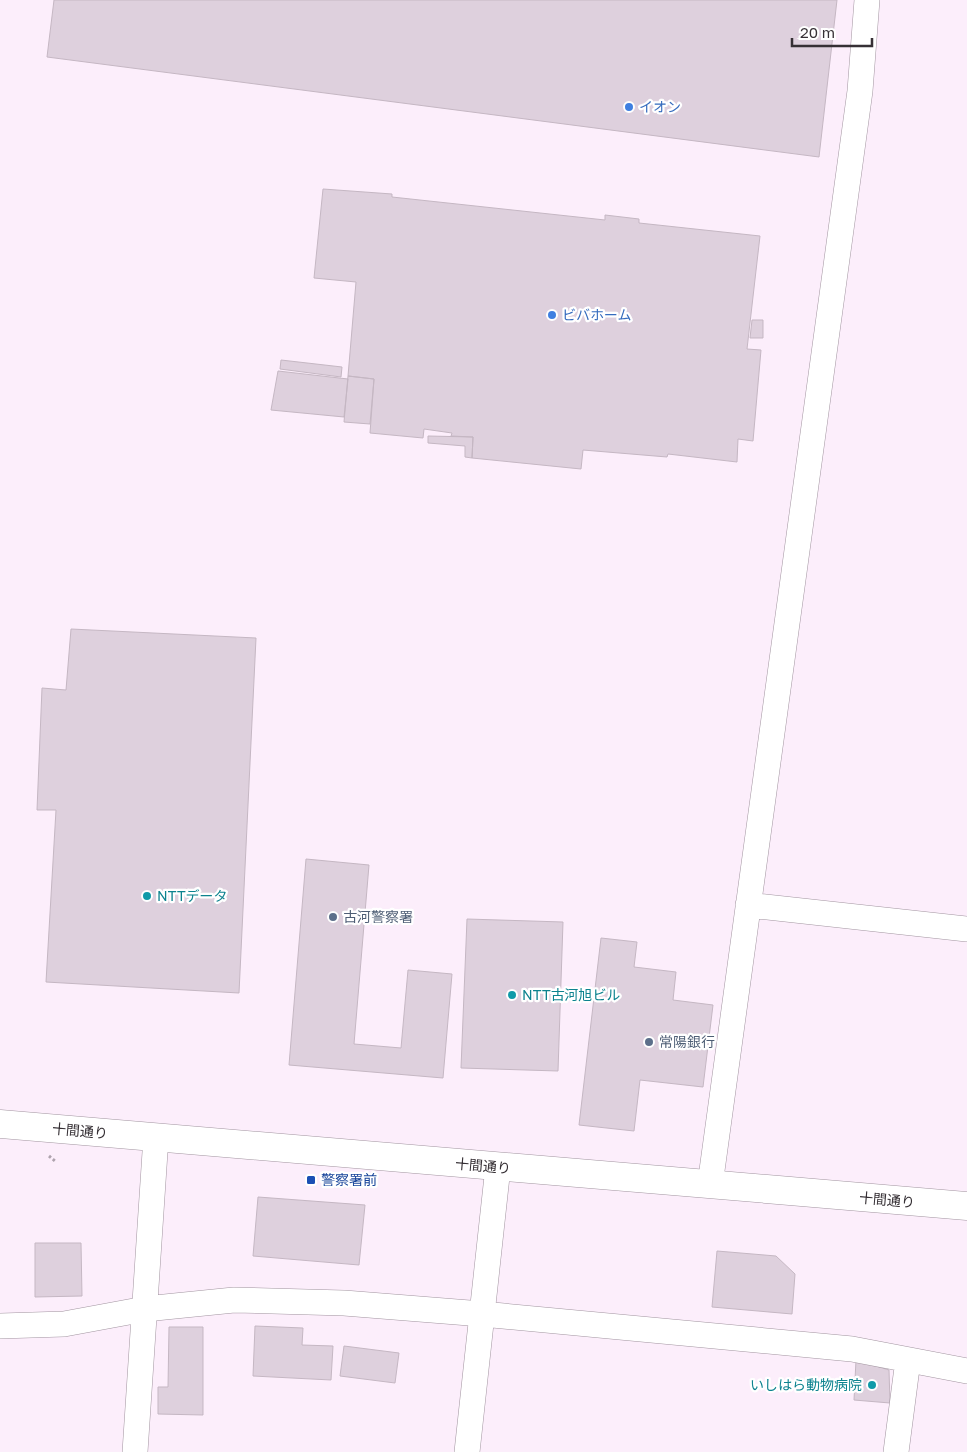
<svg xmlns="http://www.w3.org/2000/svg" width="967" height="1452" viewBox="0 0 967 1452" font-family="'Golos Text','Noto Sans JP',sans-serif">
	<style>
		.building { fill: #ded0dd; stroke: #c5b7c3 }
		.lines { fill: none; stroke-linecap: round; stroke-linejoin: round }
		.minor-casing { stroke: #a295a0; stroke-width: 26 }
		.tertiary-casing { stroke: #a295a0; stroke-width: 29 }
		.path { stroke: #aea3ad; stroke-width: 3; stroke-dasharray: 2.5 2.5; stroke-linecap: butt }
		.minor { stroke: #fff; stroke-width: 25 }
		.tertiary { stroke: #fff; stroke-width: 28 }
		.shop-dot { fill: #3f7fe0; stroke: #fff; stroke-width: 2 }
		.culture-dot { fill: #0f9aa8; stroke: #fff; stroke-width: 2 }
		.service-dot { fill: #5c6f8a; stroke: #fff; stroke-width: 2 }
		.transit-dot { fill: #1a4fb4; stroke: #fff; stroke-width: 2 }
		.labels { text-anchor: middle; stroke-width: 4.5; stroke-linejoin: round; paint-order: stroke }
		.shop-label { font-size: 14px; fill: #366cbe; stroke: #fff; text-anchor: start }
		.culture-label { font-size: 14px; fill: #0d838f; stroke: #fff; text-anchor: start }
		.service-label { font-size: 14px; fill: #4e5e75; stroke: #fff; text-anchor: start }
		.street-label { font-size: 14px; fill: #363035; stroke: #fff }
		.transit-label { font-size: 14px; fill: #164399; stroke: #fff; text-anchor: start }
	</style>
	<rect width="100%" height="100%" fill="#fceefb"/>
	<!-- building -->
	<path class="building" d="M54 0H837L819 157 47 57Z
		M323 189 392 194V197L605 220V215L639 219V223L760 236 747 349 761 350 753 441 738 439 737 462 668 454 667 457 583 450 581 469 472 458 473 437 451 436 452 433 424 429 423 438 370 433 374 379 348 376 356 282 314 278Z
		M752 320H763V338H750Z
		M281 360 342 367 341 377 280 369Z
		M278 371 348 379 344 417 271 410Z
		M348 376 374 379 370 424 344 422Z
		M428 436 473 437 472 458 465 457V446L428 443Z
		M71 629 256 638 239 993 46 982 56 810H37L42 688 66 690Z
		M306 859 369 865 354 1044 401 1048 408 970 452 974 443 1078 289 1065Z
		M467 919 563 922 558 1071 461 1068Z
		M601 938 637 942 634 967 676 972 673 1000 713 1005 703 1087 640 1080 634 1131 579 1125Z
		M258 1197 365 1205 359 1265 253 1256Z
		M35 1243H81L82 1296 35 1297Z
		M717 1251 776 1256 795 1274 792 1314 712 1307Z
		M255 1326 303 1328 302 1345 333 1346 331 1380 253 1376Z
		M169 1327H203V1415L158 1414V1387H168Z
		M344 1346 399 1353 395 1383 340 1376Z
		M856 1360 889 1370 890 1403 854 1400Z"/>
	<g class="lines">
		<!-- minor casing -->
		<g class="minor-casing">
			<path id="minor" d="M748 905 967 929
				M710 1185 860 91 867 0
				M0 1326 64 1324 145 1309 234 1300 344 1303 482 1314 852 1349 967 1371
				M135 1452 156 1137
				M467 1452 498 1167
				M896 1452 908 1360"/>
		</g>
		<!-- tertiary casing -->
		<g class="tertiary-casing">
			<path id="tertiary" d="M0 1124 967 1206"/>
		</g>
		<!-- path -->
		<path class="path" d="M49 1156 55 1161"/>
		<!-- minor -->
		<use href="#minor" class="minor"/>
		<!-- tertiary -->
		<use href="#tertiary" class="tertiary"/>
	</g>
	<!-- markers -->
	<g class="shop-dot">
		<circle cx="629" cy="107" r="5"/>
		<circle cx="552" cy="315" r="5"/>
	</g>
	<g class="culture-dot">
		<circle cx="147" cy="896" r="5"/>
		<circle cx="512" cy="995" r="5"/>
		<circle cx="872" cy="1385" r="5"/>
	</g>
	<g class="service-dot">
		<circle cx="333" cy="917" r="5"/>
		<circle cx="649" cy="1042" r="5"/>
	</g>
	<rect class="transit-dot" x="306" y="1175" width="10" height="10" rx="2.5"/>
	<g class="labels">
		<!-- shop labels -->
		<g class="shop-label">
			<text x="639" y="112">イオン</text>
			<text x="562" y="320">ビバホーム</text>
		</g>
		<!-- culture labels -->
		<g class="culture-label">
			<text x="157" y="901">NTTデータ</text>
			<text x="522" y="1000">NTT古河旭ビル</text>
			<text x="862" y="1390" text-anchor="end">いしはら動物病院</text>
		</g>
		<!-- service labels -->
		<g class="service-label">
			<text x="343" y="922">古河警察署</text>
			<text x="659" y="1047">常陽銀行</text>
		</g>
		<!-- street labels -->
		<g class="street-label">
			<text transform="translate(80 1131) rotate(5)" y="5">十間通り</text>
			<text transform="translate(483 1166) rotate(5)" y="5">十間通り</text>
			<text transform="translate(887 1200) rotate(5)" y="5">十間通り</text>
		</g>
		<!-- transit labels -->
		<g class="transit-label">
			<text x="321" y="1185">警察署前</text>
		</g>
	</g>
	<!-- scale -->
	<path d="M792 38v8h80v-8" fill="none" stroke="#363035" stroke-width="2.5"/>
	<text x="800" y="38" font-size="15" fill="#363035" stroke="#ffffff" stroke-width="4" paint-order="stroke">20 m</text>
</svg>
